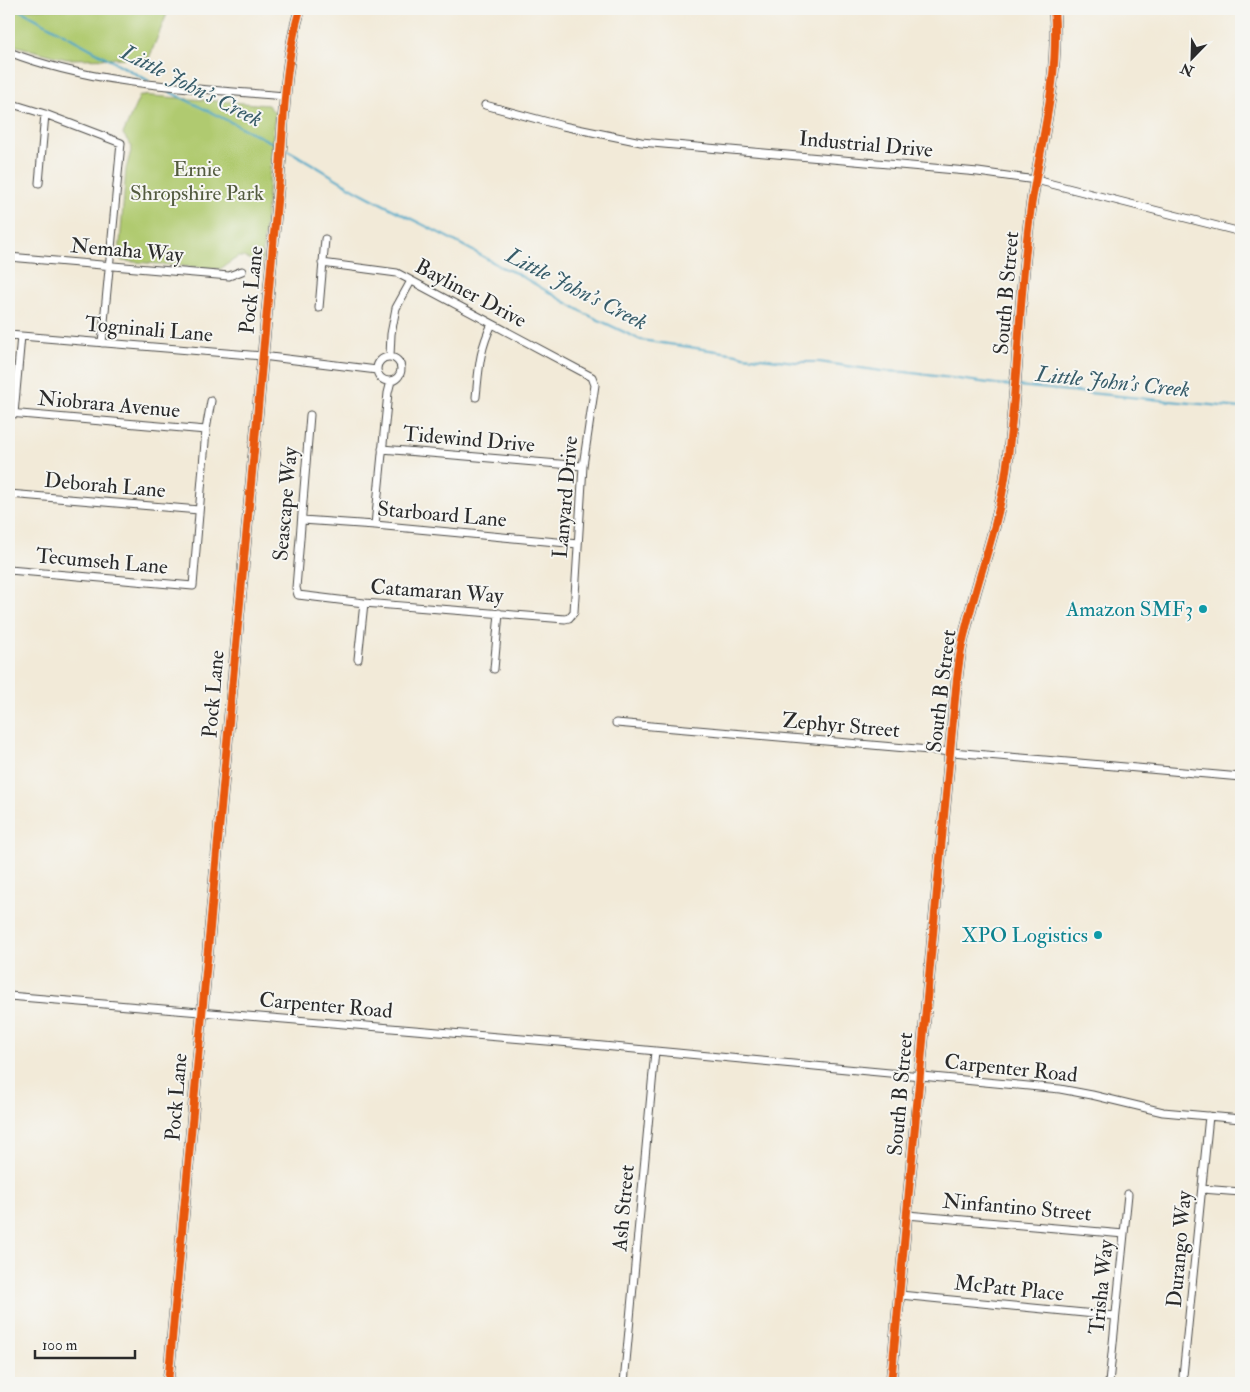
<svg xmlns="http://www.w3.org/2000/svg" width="1250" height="1392" viewBox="0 0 1250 1392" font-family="'IM FELL Double Pica',serif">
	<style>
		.green { fill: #b0ca6f; stroke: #6e7a4d }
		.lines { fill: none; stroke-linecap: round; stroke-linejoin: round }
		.stream { stroke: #48a6c7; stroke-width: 2 }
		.street-casing { stroke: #494845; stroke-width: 9 }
		.secondary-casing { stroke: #494845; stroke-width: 12 }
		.street { stroke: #fff; stroke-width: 7 }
		.secondary { stroke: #fff; stroke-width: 10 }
		.cycleway-casing { stroke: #f6f6f2; stroke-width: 11 }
		.cycleway { stroke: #e8590c; stroke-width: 8 }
		.culture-dot { fill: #0f9aa8; stroke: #f6f6f2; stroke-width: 2 }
		.labels { text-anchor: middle; stroke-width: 4; stroke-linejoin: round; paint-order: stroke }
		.street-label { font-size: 21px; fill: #2b2b2b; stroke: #f6f6f2 }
		.park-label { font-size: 21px; fill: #535b3f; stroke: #f6f6f2 }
		.culture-label { font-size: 21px; fill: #0d838f; stroke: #f6f6f2; text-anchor: end }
		.water-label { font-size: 22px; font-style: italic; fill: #375c69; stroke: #f6f6f2 }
	</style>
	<rect width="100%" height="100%" fill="#f6f6f2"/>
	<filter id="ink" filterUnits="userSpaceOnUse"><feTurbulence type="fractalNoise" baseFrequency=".02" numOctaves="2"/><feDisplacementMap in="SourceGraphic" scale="10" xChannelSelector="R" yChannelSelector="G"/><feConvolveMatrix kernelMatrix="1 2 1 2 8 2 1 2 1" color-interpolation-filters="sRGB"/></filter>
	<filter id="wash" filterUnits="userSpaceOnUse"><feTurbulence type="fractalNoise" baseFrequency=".0096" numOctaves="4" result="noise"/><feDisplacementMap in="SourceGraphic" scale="20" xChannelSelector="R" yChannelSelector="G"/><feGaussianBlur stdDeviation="1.12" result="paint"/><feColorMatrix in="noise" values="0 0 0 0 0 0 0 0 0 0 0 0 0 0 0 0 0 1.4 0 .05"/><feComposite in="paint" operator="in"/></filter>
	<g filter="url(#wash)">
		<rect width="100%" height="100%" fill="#f2ead8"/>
		<!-- green -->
		<path class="green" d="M9 9H169L149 58 66 59 9 44Z
			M140 95 268 105 275 113 261 272H256L254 264 249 259 243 257H238L220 269 122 261 119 256 126 169 132 147 123 134Z"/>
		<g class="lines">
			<!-- stream -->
			<path class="stream" d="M18 9 149 81
				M164 89 279 146
				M285 149C313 163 338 181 365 195 410 219 457 240 501 267L516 273 586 314 641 340 737 354 743 356 795 362H819L881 371 905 372 1011 386
				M1018 386 1241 408"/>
		</g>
	</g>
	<g filter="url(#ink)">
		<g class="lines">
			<!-- street casing -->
			<g class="street-casing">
				<path id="street" d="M9 52C96 86 194 88 286 96
					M9 103 45 114 121 143 102 343
					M485 105 563 126 641 142 978 172 1036 180 1241 232
					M39 183 45 114
					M9 257 229 276 242 271
					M319 308 325 239
					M9 335 262 356 377 370
					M390 356 391 334 396 308 411 281
					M377 369a12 12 0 1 1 24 0a12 12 0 1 1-24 0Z
					M476 397C479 369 479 351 492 324
					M9 413 206 430
					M14 414 21 336
					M310 415 296 588 298 595 364 603 565 619 569 618 574 612 583 466 595 385 592 377 397 273 322 263
					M382 449 583 466
					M9 494 199 510
					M302 520 375 525 578 544
					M375 525 388 393 391 381
					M9 570 193 586 206 430 211 401
					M358 659 364 603
					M494 669 499 613
					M616 723 1241 777
					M9 996 571 1043 1060 1089 1092 1095 1163 1112 1241 1119
					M1202 1189 1241 1192
					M907 1215 1124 1234
					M900 1295 1115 1316
					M624 1383 655 1051
					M1109 1383 1128 1194
					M1187 1383 1183 1376 1209 1116"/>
			</g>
			<!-- secondary casing -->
			<g class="secondary-casing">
				<path id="secondary" d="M168 1383 278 191C284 130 283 67 300 9
					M891 1383 956 688C958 669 960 650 965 632 977 580 997 530 1005 478 1019 388 1018 296 1031 207 1041 141 1060 76 1054 9"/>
			</g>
			<!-- street -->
			<use href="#street" class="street"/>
			<!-- secondary -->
			<use href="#secondary" class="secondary"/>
			<!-- cycleway casing -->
			<g class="cycleway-casing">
				<path id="cycleway" d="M168 1383 278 191C284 130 283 67 300 9
					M891 1383 956 688C958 669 960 650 965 632 977 580 997 530 1005 478 1019 388 1018 296 1031 207 1041 141 1060 76 1054 9"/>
			</g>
			<!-- cycleway -->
			<use href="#cycleway" class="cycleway"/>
		</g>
	</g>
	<!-- markers -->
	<g class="culture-dot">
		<circle cx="1203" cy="609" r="5"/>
		<circle cx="1098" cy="935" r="5"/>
	</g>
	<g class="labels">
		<!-- street labels -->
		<g class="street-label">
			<text transform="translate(866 144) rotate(5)" y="7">Industrial Drive</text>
			<text transform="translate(127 250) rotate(5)" y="7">Nemaha Way</text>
			<text transform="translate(251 290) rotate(-84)" y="7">Pock Lane</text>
			<text transform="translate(471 293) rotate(28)" y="7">Bayliner Drive</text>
			<text transform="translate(1006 293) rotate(-85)" y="7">South B Street</text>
			<text transform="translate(149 329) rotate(5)" y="7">Togninali Lane</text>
			<text transform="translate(109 404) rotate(5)" y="7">Niobrara Avenue</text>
			<text transform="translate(469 439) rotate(5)" y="7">Tidewind Drive</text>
			<text transform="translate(105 485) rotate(5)" y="7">Deborah Lane</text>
			<text transform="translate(565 497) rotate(-85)" y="7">Lanyard Drive</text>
			<text transform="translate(285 504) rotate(-85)" y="7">Seascape Way</text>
			<text transform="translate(442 514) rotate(5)" y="7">Starboard Lane</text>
			<text transform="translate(102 561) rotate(5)" y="7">Tecumseh Lane</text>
			<text transform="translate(437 591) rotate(4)" y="7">Catamaran Way</text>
			<text transform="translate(941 691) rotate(-83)" y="7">South B Street</text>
			<text transform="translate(213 694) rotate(-85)" y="7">Pock Lane</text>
			<text transform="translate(841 725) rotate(5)" y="7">Zephyr Street</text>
			<text transform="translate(326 1005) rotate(5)" y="7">Carpenter Road</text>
			<text transform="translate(1011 1068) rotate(6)" y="7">Carpenter Road</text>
			<text transform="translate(900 1094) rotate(-85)" y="7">South B Street</text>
			<text transform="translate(176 1097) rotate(-85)" y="7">Pock Lane</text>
			<text transform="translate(1017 1207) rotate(5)" y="7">Ninfantino Street</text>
			<text transform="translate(623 1208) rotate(-85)" y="7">Ash Street</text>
			<text transform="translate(1179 1249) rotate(-85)" y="7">Durango Way</text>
			<text transform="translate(1101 1287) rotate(-84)" y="7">Trisha Way</text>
			<text transform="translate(1009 1288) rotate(6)" y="7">McPatt Place</text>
		</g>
		<!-- park labels -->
		<g class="park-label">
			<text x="197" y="176">Ernie<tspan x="197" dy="24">Shropshire Park</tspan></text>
		</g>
		<!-- culture labels -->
		<g class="culture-label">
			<text x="1193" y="616">Amazon SMF3</text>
			<text x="1088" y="942">XPO Logistics</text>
		</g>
		<!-- water labels -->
		<g class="water-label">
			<text transform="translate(192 85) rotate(27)" y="8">Little John's Creek</text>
			<text transform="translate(577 288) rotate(27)" y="8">Little John's Creek</text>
			<text transform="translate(1113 381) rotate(6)" y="8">Little John's Creek</text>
		</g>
	</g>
	<!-- margin -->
	<rect width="1250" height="1392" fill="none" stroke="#f6f6f2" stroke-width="30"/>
	<!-- north arrow -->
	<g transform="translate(1192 58) rotate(203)" stroke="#f6f6f2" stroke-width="4" paint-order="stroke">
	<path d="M0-4L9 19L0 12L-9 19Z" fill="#2b2b2b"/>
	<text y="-8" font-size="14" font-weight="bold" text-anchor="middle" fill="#2b2b2b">N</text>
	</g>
	<!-- scale -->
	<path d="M35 1350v8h100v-8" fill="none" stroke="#2b2b2b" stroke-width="2.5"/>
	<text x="42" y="1350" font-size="15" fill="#2b2b2b" stroke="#f6f6f2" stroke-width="4" paint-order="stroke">100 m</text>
</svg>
